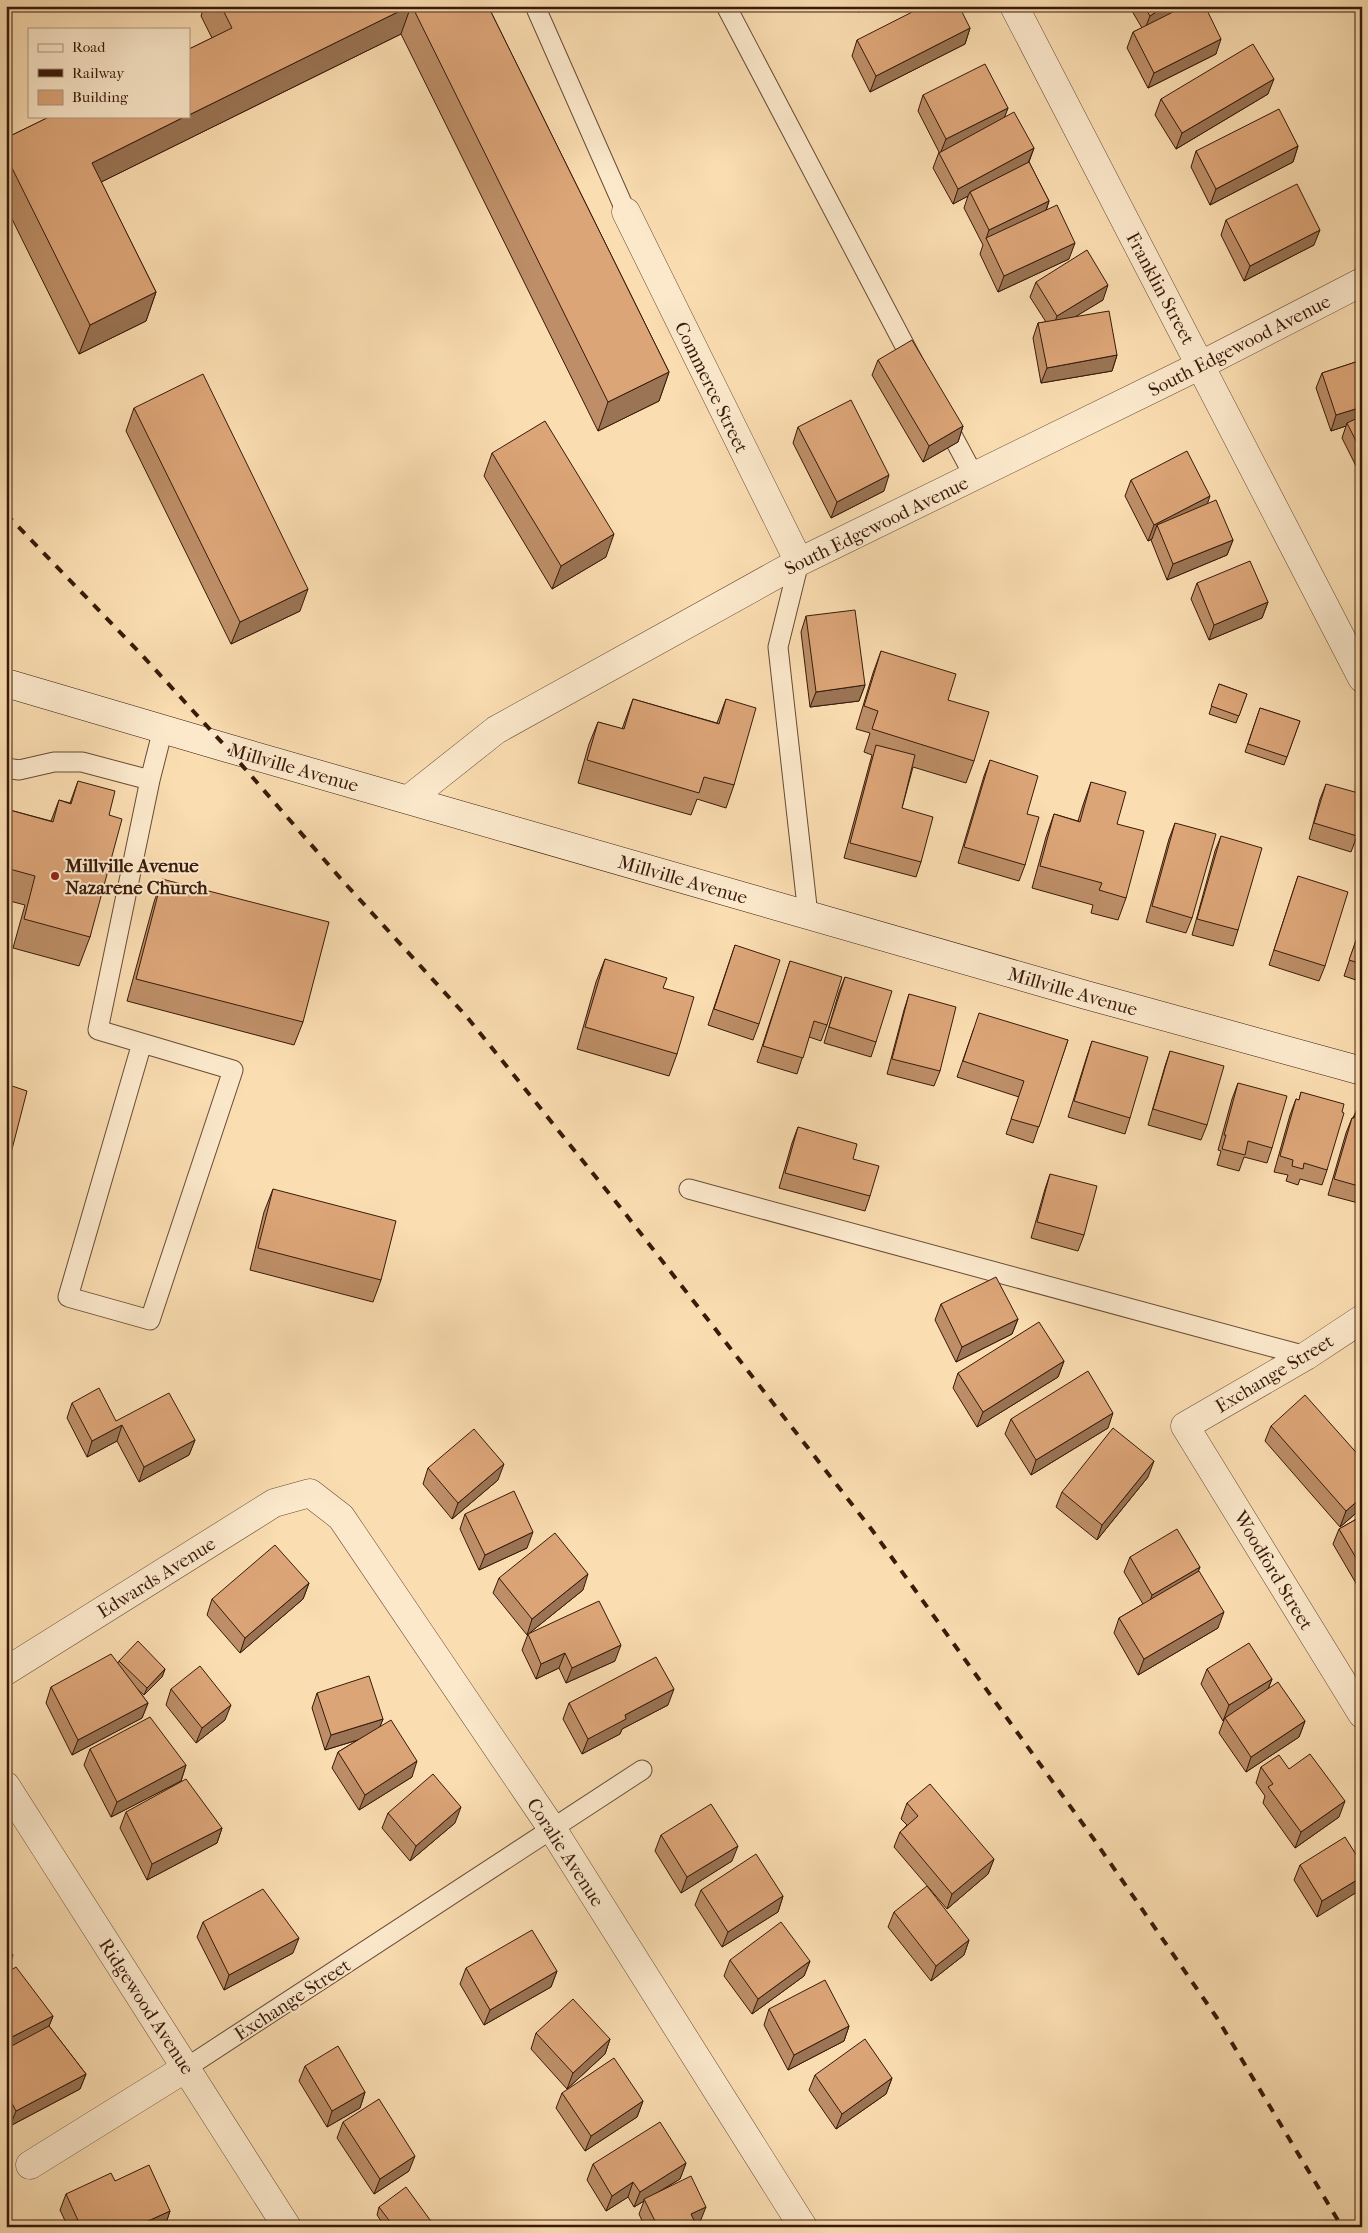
<svg xmlns="http://www.w3.org/2000/svg" width="1368" height="2233" viewBox="0 0 1368 2233" font-family="'IM FELL French Canon',serif">
	<style>
		.lines { fill: none; stroke-linecap: round; stroke-linejoin: round }
		.service-casing { stroke: #684b34; stroke-width: 21 }
		.minor-casing { stroke: #684b34; stroke-width: 29 }
		.secondary-casing { stroke: #381a0a; stroke-width: 29 }
		.service { stroke: #fce9cc; stroke-width: 19 }
		.minor { stroke: #fce9cc; stroke-width: 28 }
		.secondary { stroke: #fce9cc; stroke-width: 28 }
		.rail { stroke: #381a0a; stroke-width: 4; stroke-dasharray: 9 9; stroke-linecap: butt }
		.wall { fill: #bd8e67; stroke: #381a0a }
		.shaded-wall { fill: #9a7454; stroke: #381a0a }
		.building { fill: #dca578; stroke: #381a0a }
		.poi-dot { fill: #8f2418; stroke: #fce9cc; stroke-width: 2 }
		.labels { text-anchor: middle; stroke-width: 4; stroke-linejoin: round; paint-order: stroke }
		.street-label { font-size: 19px; fill: #381a0a; stroke: #fce9cc }
		.poi-label { font-size: 19px; font-weight: bold; fill: #381a0a; stroke: #fce9cc; text-anchor: start }
	</style>
	<rect width="100%" height="100%" fill="#faddb1"/>
	<filter id="stains"><feTurbulence type="fractalNoise" baseFrequency=".004" numOctaves="4"/><feColorMatrix values="0 0 0 0 .2 0 0 0 0 .09 0 0 0 0 .02 0 0 0 .5 -.17"/></filter>
	<radialGradient id="worn" r=".72"><stop offset=".6" stop-color="#630" stop-opacity="0"/><stop offset="1" stop-color="#630" stop-opacity=".3"/></radialGradient>
	<g class="lines">
		<!-- service casing -->
		<g class="service-casing">
			<path id="service" d="M535 6 626 212
				M726 6 916 367
				M944 420 974 476
				M799 562 778 647 808 915
				M6 768 19 770 54 762H82L150 780
				M142 1043 68 1297 150 1320 233 1070 98 1030 150 780 163 729
				M689 1189 1306 1356
				M186 2068 642 1770"/>
		</g>
		<!-- minor casing -->
		<g class="minor-casing">
			<path id="minor" d="M1014 6 1362 678
				M626 212 799 562
				M409 799 496 730 799 562 1201 365 1362 282
				M1362 1319 1306 1356 1185 1426 1362 1714
				M6 1671 274 1503 310 1493 341 1517 553 1830 803 2227
				M6 1786 287 2227
				M30 2165 186 2068"/>
		</g>
		<!-- secondary casing -->
		<g class="secondary-casing">
			<path id="secondary" d="M6 683 227 748 1086 995 1362 1071"/>
		</g>
		<!-- service -->
		<use href="#service" class="service"/>
		<!-- minor -->
		<use href="#minor" class="minor"/>
		<!-- secondary -->
		<use href="#secondary" class="secondary"/>
		<!-- rail -->
		<path class="rail" d="M6 514 140 653 227 748 341 879 467 1017 624 1212 872 1530 1093 1838 1217 2018 1342 2227"/>
	</g>
	<!-- wall -->
	<path class="wall" d="M204 6H488L669 372 659 401 598 431 401 34 101 182 156 292 146 321 79 354 6 207V138L212 38 201 16Z
		M856 6H879L858 12Z
		M1129 6H1205L1216 54 1148 88 1127 48 1133 32 1142 28Z
		M970 28 965 44 870 92 852 56 857 40Z
		M1268 94 1176 149 1155 115 1161 99Z
		M923 95 1008 108 1004 117 1034 148 1029 162 1049 201 1046 211 1069 259 998 292 980 254 983 245 964 208 968 196 953 204 933 168 939 152 918 111Z
		M1298 146 1293 162 1210 205 1191 167 1196 151Z
		M1226 220 1314 245 1244 281 1221 235Z
		M1036 282 1103 300 1076 316 1117 355 1112 371 1041 383 1033 338 1038 323 1046 322 1030 297Z
		M878 360 963 426 958 442 923 462 872 375Z
		M1362 360V463L1356 466 1342 438 1346 426 1331 431 1316 388 1322 373Z
		M134 408 300 611 231 644 126 431Z
		M798 427 884 491 831 518 793 443Z
		M492 453 606 557 552 589 484 476Z
		M1131 480 1208 504 1233 540 1227 555 1167 580 1151 540 1152 539 1148 541 1125 496Z
		M1197 583 1268 602 1262 618 1209 640 1191 599Z
		M806 616 865 685 859 701 810 707 801 632Z
		M881 651 948 700 974 761 966 783 913 767 902 808 921 862 916 877 844 858 872 755 864 752 870 733 856 729 873 673Z
		M1219 684 1247 694 1236 723 1209 714Z
		M633 699 717 723 726 699 734 785 726 808 697 799 691 815 578 783 589 744 598 722 622 729Z
		M1260 708 1300 721 1284 765 1245 752Z
		M990 760 1027 814 1025 865 1019 881 958 863 984 776Z
		M78 781 109 815 90 937 79 966 13 948 25 905 6 900V809L51 821 59 800 70 803Z
		M1091 782 1117 824 1126 898 1118 920 1091 913 1093 905 1032 888 1046 837 1054 814 1078 821 1083 805Z
		M1326 784 1357 836 1351 852 1309 839 1320 799Z
		M1175 823 1192 918 1186 933 1146 922 1169 839Z
		M1221 836 1238 930 1233 946 1192 935 1215 851Z
		M1298 876 1325 966 1319 981 1269 965Z
		M162 879 303 1022 294 1045 127 1001 154 902Z
		M1362 923V982L1344 976Z
		M735 945 759 1024 753 1040 708 1025Z
		M605 959 663 988 677 1054 669 1076 577 1049 596 982Z
		M790 961 827 1025 821 1041 809 1037 797 1074 757 1062Z
		M845 977 876 1042 871 1057 824 1043 839 992Z
		M909 994 940 1071 934 1086 887 1074 904 1010Z
		M974 1028 1068 1040 1033 1143 1006 1134 1019 1097 957 1077Z
		M1092 1041 1130 1118 1125 1134 1068 1117 1087 1056Z
		M1170 1051 1207 1125 1201 1140 1148 1125 1165 1066Z
		M1238 1083 1272 1148 1267 1163 1244 1157 1239 1171 1217 1165 1221 1151 1218 1150 1232 1099Z
		M6 1084 10 1157 6 1167Z
		M1301 1092 1327 1170 1322 1185 1300 1179 1298 1185 1286 1181 1288 1175 1274 1172 1290 1115 1296 1099 1299 1100Z
		M1357 1109 1362 1110V1204L1328 1195 1346 1133 1352 1118H1353Z
		M798 1127 853 1159 870 1196 865 1211 779 1188 792 1143Z
		M1050 1174 1084 1235 1078 1251 1031 1238 1045 1189Z
		M273 1189 381 1280 373 1302 250 1270 264 1212Z
		M941 1304 1018 1319 1012 1334 956 1362 935 1320Z
		M1064 1361 1058 1377 977 1427 953 1388 958 1373Z
		M72 1403 116 1421 195 1440 189 1455 139 1482 117 1441 87 1457 67 1418Z
		M1011 1419 1108 1428 1031 1475 1005 1434Z
		M1271 1426 1362 1508 1340 1527 1265 1441Z
		M428 1468 498 1480 452 1519 423 1484Z
		M1148 1477 1097 1540 1056 1507 1062 1492Z
		M465 1514 527 1548 479 1570 460 1529Z
		M1362 1516V1583L1357 1585 1333 1544 1339 1529Z
		M1130 1557 1200 1567 1198 1571 1218 1628 1138 1675 1114 1633 1119 1618 1143 1604 1124 1572Z
		M499 1578 583 1590 527 1635 493 1593Z
		M309 1583 303 1599 240 1653 207 1615 212 1599Z
		M528 1634 615 1661 566 1683 559 1668 536 1679 522 1650Z
		M119 1661 165 1669 162 1677 144 1695 137 1689 148 1703 142 1718 72 1755 46 1703 51 1687 118 1663Z
		M1207 1669 1272 1679 1268 1689 1305 1721 1299 1737 1246 1772 1219 1733 1224 1720 1223 1721 1201 1684Z
		M171 1689 225 1720 196 1743 166 1705Z
		M317 1693 383 1719 380 1726 412 1777 359 1810 332 1768 338 1752 358 1740 325 1750 312 1708Z
		M569 1703 668 1705 622 1729 620 1734 582 1754 563 1719Z
		M90 1749 186 1765 181 1781 111 1817 84 1765Z
		M1261 1767 1289 1769 1339 1817 1295 1848 1263 1803 1265 1796 1256 1783Z
		M907 1803 994 1859 988 1874 947 1909 894 1847 900 1832 907 1825 901 1819Z
		M126 1812 222 1828 217 1843 147 1880 120 1828Z
		M388 1813 455 1823 410 1861 382 1828Z
		M661 1835 732 1861 681 1893 655 1851Z
		M1362 1864 1317 1917 1294 1880 1300 1865Z
		M701 1890 783 1896 778 1912 722 1947 695 1905Z
		M894 1912 969 1940 964 1955 931 1981 888 1927Z
		M203 1922 293 1953 224 1990 197 1937Z
		M730 1960 810 1961 804 1976 752 2014 724 1976Z
		M466 1968 557 1971 551 1987 484 2025 460 1984Z
		M6 1973 53 2016 49 2026 86 2074 80 2089 10 2126 6 2119Z
		M769 2009 849 2026 844 2041 788 2070 764 2025Z
		M536 2033 610 2039 605 2054 567 2089 531 2049Z
		M305 2066 365 2092 360 2108 327 2127 299 2081Z
		M815 2075 892 2078 886 2094 836 2129 809 2090Z
		M562 2093 643 2101 637 2117 585 2151 556 2108Z
		M343 2122 409 2171 374 2194 337 2138Z
		M686 2163 680 2179 659 2192 700 2222 696 2224 697 2227H645L639 2214 644 2201 634 2207 628 2197 606 2211 587 2180 593 2164Z
		M115 2181 170 2211 165 2226 163 2227H68L60 2210 66 2194Z
		M379 2207 433 2224 432 2227H385L377 2215Z"/>
	<!-- shaded-wall -->
	<path class="shaded-wall" d="M410 6H411L401 34 81 192 92 163 186 116H189V115Z
		M860 6H879L858 12Z
		M1165 6H1185L1144 31 1150 16Z
		M970 28 965 44 870 92 876 76Z
		M1221 39 1216 54 1148 88 1154 73Z
		M1274 79 1268 94 1176 149 1182 133Z
		M1008 108 1002 124 940 154 946 139Z
		M1298 146 1293 162 1210 205 1216 189Z
		M1034 148 1028 163 970 192 968 196 953 204 958 189Z
		M1049 201 1044 216 986 239 989 230Z
		M1320 230 1314 245 1244 281 1250 266Z
		M1075 243 1069 259 998 292 1004 276Z
		M1108 285 1103 300 1052 331 1057 316Z
		M156 292 146 321 79 354 90 325Z
		M1117 355 1112 371 1041 383 1047 368Z
		M669 372 659 401 598 431 608 402Z
		M1362 407V421L1347 423 1346 426 1331 431 1336 415Z
		M963 426 958 442 923 462 929 446Z
		M1362 450V463L1356 466 1361 451Z
		M889 475 884 491 831 518 837 502Z
		M1210 496 1205 511 1157 525 1152 539 1148 541 1154 525Z
		M614 534 606 557 552 589 561 566Z
		M1233 540 1227 555 1167 580 1173 564Z
		M308 589 300 611 231 644 240 622Z
		M1268 602 1262 618 1209 640 1214 625Z
		M865 685 859 701 810 707 816 692Z
		M1018 1319 1012 1334 956 1362 962 1347Z
		M1064 1361 1058 1377 977 1427 983 1412Z
		M1113 1413 1108 1428 1031 1475 1036 1460Z
		M122 1425 117 1441 87 1457 92 1441Z
		M195 1440 189 1455 139 1482 144 1467Z
		M1154 1461 1148 1477 1097 1540 1102 1525Z
		M504 1464 498 1480 452 1519 458 1503Z
		M1362 1497V1508L1340 1527 1346 1511Z
		M533 1532 527 1548 479 1570 485 1555Z
		M1200 1567 1194 1582 1147 1611 1152 1595Z
		M1362 1572V1583L1357 1585Z
		M588 1574 583 1590 527 1635 532 1619Z
		M309 1583 303 1599 240 1653 245 1638Z
		M1224 1612 1218 1628 1138 1675 1144 1659Z
		M621 1645 615 1661 566 1683 572 1668Z
		M565 1653 559 1668 536 1679 541 1664Z
		M165 1669 162 1677 144 1695 147 1688Z
		M1272 1679 1266 1694 1225 1718 1223 1721 1229 1705Z
		M674 1689 668 1705 622 1729 620 1734 582 1754 588 1739 625 1715Z
		M148 1703 142 1718 72 1755 78 1740Z
		M231 1705 225 1720 196 1743 202 1728Z
		M383 1719 377 1734 325 1750 331 1735Z
		M1305 1721 1299 1737 1246 1772 1251 1757Z
		M417 1761 412 1777 359 1810 365 1795Z
		M186 1765 181 1781 111 1817 117 1802Z
		M1345 1801 1339 1817 1295 1848 1301 1832Z
		M461 1807 455 1823 410 1861 416 1846Z
		M222 1828 217 1843 147 1880 152 1864Z
		M738 1846 732 1861 681 1893 687 1877Z
		M994 1859 988 1874 947 1909 952 1894Z
		M1362 1877V1889L1317 1917 1322 1901Z
		M783 1896 778 1912 722 1947 728 1932Z
		M299 1938 293 1953 224 1990 229 1975Z
		M969 1940 964 1955 931 1981 936 1966Z
		M13 1955 8 1971H6V1959Z
		M810 1961 804 1976 752 2014 758 1999Z
		M557 1971 551 1987 484 2025 490 2010Z
		M53 2016 47 2031 6 2053V2040Z
		M849 2026 844 2041 788 2070 794 2055Z
		M610 2039 605 2054 567 2089 573 2073Z
		M86 2074 80 2089 10 2126 16 2111Z
		M892 2078 886 2094 836 2129 842 2114Z
		M365 2092 360 2108 327 2127 332 2111Z
		M643 2101 637 2117 585 2151 591 2136Z
		M415 2156 409 2171 374 2194 380 2179Z
		M686 2163 680 2179 645 2200 644 2199V2201L634 2207 640 2192Z
		M633 2182 628 2197 606 2211 612 2196Z
		M706 2207 700 2222 691 2227V2214Z
		M170 2211 165 2226 163 2227H135Z"/>
	<!-- building -->
	<path class="building" d="M221 6H410L189 115V49L232 28Z
		M412 6H488L669 372 608 402Z
		M924 6H959L970 28 876 76 857 40Z
		M1144 6H1165L1150 16Z
		M1185 6H1205L1221 39 1154 73 1133 32Z
		M1253 44 1274 79 1182 133 1161 99Z
		M985 64 1008 108 946 139 923 95Z
		M1279 109 1298 146 1216 189 1196 151Z
		M1014 112 1034 148 958 189 939 153Z
		M51 116H186L92 163 156 292 90 325 6 156V138Z
		M1029 162 1049 201 989 230 970 192Z
		M1297 184 1320 230 1250 266 1226 220Z
		M1057 205 1075 243 1004 276 986 238Z
		M1087 250 1108 285 1057 316 1036 282Z
		M1109 311 1117 355 1047 368 1038 323Z
		M912 340 963 426 929 446 878 360Z
		M1362 360V407L1336 415 1322 373Z
		M203 374 308 589 240 622 134 408Z
		M851 400 889 475 837 502 798 427Z
		M1362 416V450L1361 451 1347 423Z
		M545 421 614 534 561 566 492 453Z
		M1187 451 1210 496 1154 525 1131 480Z
		M1216 500 1233 540 1173 564 1157 525Z
		M1250 561 1268 602 1214 625 1197 583Z
		M855 610 865 685 816 692 806 616Z
		M881 651 956 674 948 700 989 712 974 761 872 729 878 711 864 706Z
		M1219 684 1247 694 1239 716 1211 706Z
		M633 699 719 724 726 699 756 708 734 785 704 777 699 793 587 760 598 722 624 729Z
		M1260 708 1300 721 1287 757 1248 744Z
		M876 745 915 755 902 808 933 817 921 862 850 843Z
		M990 760 1038 776 1027 814 1039 817 1025 865 964 847Z
		M78 781 115 791 109 815 122 819 90 937 24 919 35 876 6 868V809L53 822 59 800 71 804Z
		M1091 782 1126 792 1117 824 1144 831 1126 898 1099 890 1102 883 1040 866 1054 814 1080 822Z
		M1326 784 1362 794V819L1357 836 1314 823Z
		M1175 823 1216 834 1192 918 1152 906Z
		M1221 836 1262 848 1238 930 1197 919Z
		M1298 876 1348 892 1325 966 1274 950Z
		M162 879 329 922 303 1022 136 979Z
		M1362 924V964L1349 960Z
		M735 945 780 960 759 1024 714 1009Z
		M605 959 667 978 663 988 694 997 677 1054 585 1027Z
		M790 961 842 977 827 1025 814 1021 803 1058 763 1046Z
		M845 977 892 991 876 1042 829 1027Z
		M909 994 956 1007 940 1071 892 1059Z
		M979 1013 1068 1040 1039 1127 1011 1119 1024 1081 963 1061Z
		M1092 1041 1148 1057 1130 1118 1074 1101Z
		M1170 1051 1224 1066 1207 1125 1153 1109Z
		M1238 1083 1287 1096 1272 1148 1248 1141 1245 1155 1222 1149 1226 1135H1224Z
		M6 1084 27 1091 10 1157 6 1156Z
		M1301 1092 1344 1104 1342 1112 1344 1113 1327 1170 1304 1163 1303 1169 1292 1166 1293 1160 1280 1156 1296 1099 1299 1100Z
		M1357 1109 1362 1110V1187L1334 1179 1352 1118H1354Z
		M798 1127 857 1144 853 1159 879 1166 870 1196 785 1173Z
		M1050 1174 1097 1186 1084 1235 1037 1222Z
		M273 1189 396 1221 381 1280 258 1248Z
		M996 1277 1018 1319 962 1347 941 1304Z
		M1039 1322 1064 1361 983 1412 958 1373Z
		M1088 1371 1113 1413 1036 1460 1011 1419Z
		M99 1388 116 1421 169 1393 195 1440 144 1467 122 1425 92 1441 72 1403Z
		M1305 1395 1362 1459V1497L1346 1511 1271 1426Z
		M1113 1428 1154 1461 1102 1525 1062 1492Z
		M474 1429 504 1464 458 1503 428 1468Z
		M514 1491 533 1532 485 1555 465 1514Z
		M1362 1516V1568L1339 1529Z
		M1177 1529 1200 1567 1152 1595 1130 1557Z
		M555 1533 588 1574 532 1619 499 1578Z
		M275 1545 309 1583 245 1638 212 1599Z
		M1199 1571 1224 1612 1144 1659 1119 1618Z
		M599 1601 621 1645 572 1668 565 1653 541 1664 528 1634Z
		M138 1641 165 1669 147 1688 119 1661Z
		M1249 1643 1272 1679 1229 1705 1207 1669Z
		M111 1654 148 1703 78 1740 51 1687Z
		M656 1657 674 1689 625 1715 626 1719 588 1739 569 1703Z
		M200 1666 231 1705 202 1728 171 1689Z
		M369 1676 383 1719 331 1735 317 1693Z
		M1278 1682 1305 1721 1251 1757 1225 1718Z
		M150 1717 186 1765 117 1802 90 1749Z
		M391 1720 417 1761 365 1795 338 1752Z
		M1310 1754 1345 1801 1301 1832 1268 1787 1273 1784 1261 1767 1279 1755 1289 1769Z
		M433 1774 461 1807 416 1846 388 1813Z
		M186 1779 222 1828 152 1864 126 1812Z
		M930 1784 994 1859 952 1894 900 1832 918 1816 907 1803Z
		M711 1804 738 1846 687 1877 661 1835Z
		M1345 1837 1362 1864V1877L1322 1901 1300 1865Z
		M756 1854 783 1896 728 1932 701 1890Z
		M927 1886 969 1940 936 1966 894 1912Z
		M263 1889 299 1938 229 1975 203 1922Z
		M781 1922 810 1961 758 1999 730 1960Z
		M532 1930 557 1971 490 2010 466 1968Z
		M6 1946 13 1955 6 1959Z
		M16 1967 53 2016 6 2040V1973Z
		M825 1980 849 2026 794 2055 769 2009Z
		M573 1999 610 2039 573 2073 536 2033Z
		M49 2026 86 2074 16 2111 6 2092V2049Z
		M865 2039 892 2078 842 2114 815 2075Z
		M338 2046 365 2092 332 2111 305 2066Z
		M614 2058 643 2101 591 2136 562 2093Z
		M379 2099 415 2156 380 2179 343 2122Z
		M660 2122 686 2163 640 2192 633 2182 612 2196 593 2164Z
		M149 2165 170 2211 135 2227H81L66 2194 111 2173 115 2181Z
		M691 2176 706 2207 691 2214 697 2227H658L644 2199Z
		M406 2187 433 2224 430 2227H394L379 2207Z"/>
	<!-- markers -->
	<circle class="poi-dot" cx="55" cy="876" r="5"/>
	<g class="labels">
		<!-- street labels -->
		<g class="street-label">
			<text transform="translate(1161 288) rotate(62)" y="7">Franklin Street</text>
			<text transform="translate(1239 345) rotate(-27)" y="7">South Edgewood Avenue</text>
			<text transform="translate(712 387) rotate(64)" y="7">Commerce Street</text>
			<text transform="translate(876 525) rotate(-26)" y="7">South Edgewood Avenue</text>
			<text transform="translate(294 767) rotate(16)" y="7">Millville Avenue</text>
			<text transform="translate(683 879) rotate(16)" y="7">Millville Avenue</text>
			<text transform="translate(1073 991) rotate(16)" y="7">Millville Avenue</text>
			<text transform="translate(1274 1373) rotate(-31)" y="7">Exchange Street</text>
			<text transform="translate(1274 1570) rotate(59)" y="7">Woodford Street</text>
			<text transform="translate(156 1577) rotate(-32)" y="7">Edwards Avenue</text>
			<text transform="translate(566 1852) rotate(57)" y="7">Coralie Avenue</text>
			<text transform="translate(292 1999) rotate(-33)" y="7">Exchange Street</text>
			<text transform="translate(147 2006) rotate(57)" y="7">Ridgewood Avenue</text>
		</g>
		<!-- poi labels -->
		<g class="poi-label">
			<text x="65" y="872">Millville Avenue<tspan x="65" dy="22">Nazarene Church</tspan></text>
		</g>
	</g>
	<!-- margin -->
	<rect width="1368" height="2233" fill="none" stroke="#faddb1" stroke-width="25"/>
	<rect x="8" y="8" width="1353" height="2218" fill="none" stroke="#381a0a" stroke-width="2.5"/>
	<rect x="12" y="12" width="1343" height="2208" fill="none" stroke="#381a0a"/>
	<!-- legend -->
	<rect x="28" y="28" width="162" height="90" fill="#fce9cc" stroke="#ae967e"/>
	<rect x="38" y="44" width="25" height="8" fill="#fce9cc" stroke="#ae967e"/>
	<text x="72" y="52" font-size="15" fill="#381a0a">Road</text>
	<rect x="38" y="69" width="25" height="8" fill="#381a0a" stroke="#ae967e"/>
	<text x="72" y="78" font-size="15" fill="#381a0a">Railway</text>
	<rect x="38" y="90" width="25" height="15" fill="#dca578" stroke="#ae967e"/>
	<text x="72" y="102" font-size="15" fill="#381a0a">Building</text>
	<rect width="100%" height="100%" filter="url(#stains)"/>
	<rect width="100%" height="100%" fill="url(#worn)"/>
</svg>
